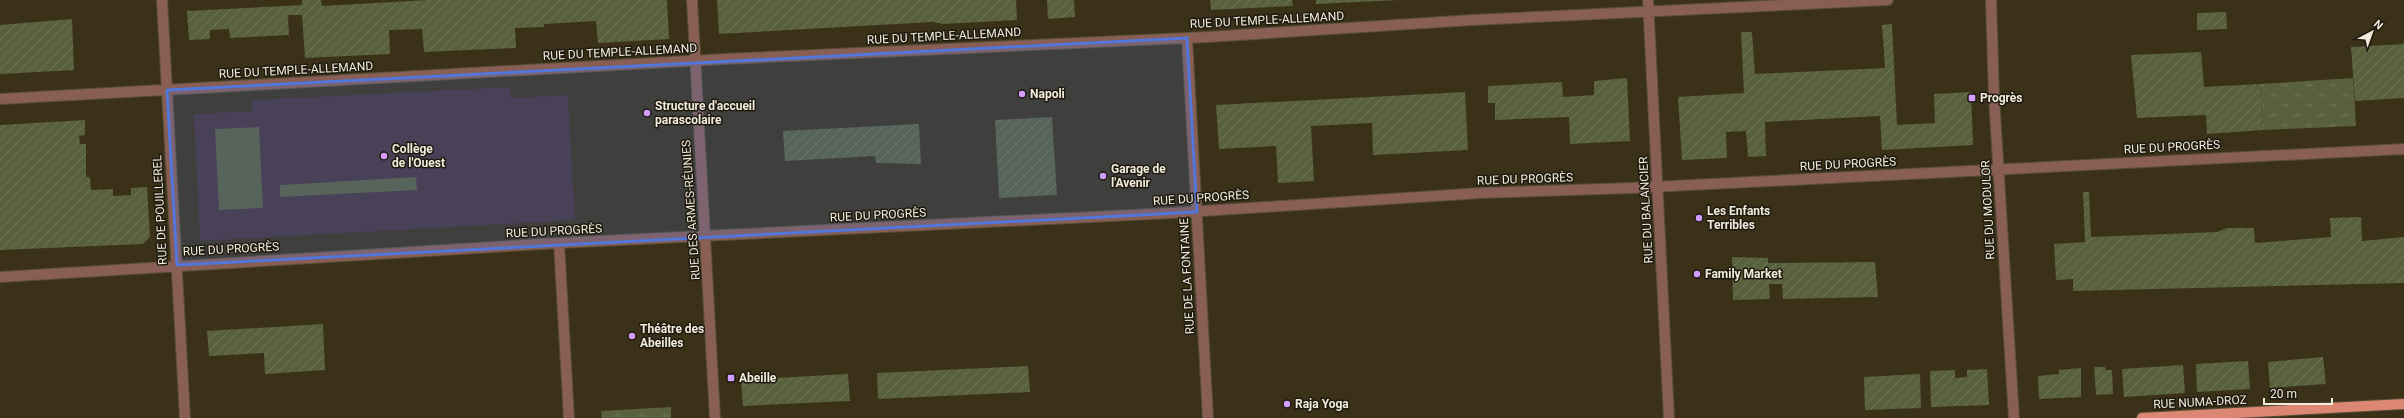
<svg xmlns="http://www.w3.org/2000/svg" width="2404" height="418" viewBox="0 0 2404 418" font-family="Roboto,sans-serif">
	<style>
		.education { fill: #483437 }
		.grass { fill: url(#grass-tufts) }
		.garden { fill: url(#garden-furrows) }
		.pitch { fill: #58603c }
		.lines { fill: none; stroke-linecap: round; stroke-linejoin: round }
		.minor-casing { stroke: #584f38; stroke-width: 12 }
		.major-casing { stroke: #584f38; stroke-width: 12 }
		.minor { stroke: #885e55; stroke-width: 10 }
		.major { stroke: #dc8774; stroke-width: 10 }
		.marked { fill: #5276d9; fill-opacity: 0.2; stroke: #5276d9; stroke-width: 3; stroke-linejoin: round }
		.poi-dot { fill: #d19dfe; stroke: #1e1a0f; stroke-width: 1.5 }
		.labels { text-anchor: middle; stroke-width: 3; stroke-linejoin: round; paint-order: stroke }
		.street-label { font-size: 12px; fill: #f2ecdd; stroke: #1e1a0f }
		.poi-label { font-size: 12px; font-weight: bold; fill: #f2ecdd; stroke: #1e1a0f; text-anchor: start }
	</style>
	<defs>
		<pattern id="grass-tufts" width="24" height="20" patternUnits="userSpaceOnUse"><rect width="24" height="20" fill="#58603c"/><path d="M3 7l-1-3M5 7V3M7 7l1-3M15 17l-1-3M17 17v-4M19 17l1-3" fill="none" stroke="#707758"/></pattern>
		<pattern id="garden-furrows" width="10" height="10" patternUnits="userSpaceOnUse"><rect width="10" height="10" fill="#58603c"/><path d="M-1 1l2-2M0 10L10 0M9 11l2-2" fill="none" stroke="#707758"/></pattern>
	</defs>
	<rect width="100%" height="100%" fill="#3b3118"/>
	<!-- education -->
	<path class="education" d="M510 87 511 98 568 95 575 220 200 241 194 114 252 111V100Z"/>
	<!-- grass -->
	<path class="grass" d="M2353 78 2356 126 2263 130 2260 84Z
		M671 407V418H602L601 411Z"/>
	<!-- garden -->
	<path class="garden" d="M302 0H321L322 6 428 0H667L669 39 598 43 596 21 544 24V27L515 28 516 48 424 52 422 29 389 30 390 54 305 58 302 15H288L289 35 230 38 229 29 210 30V39L189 40 187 11 302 5Z
		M717 0H1016L1017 20 943 24 933 22 719 34Z
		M1047 0H1074L1075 17 1048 19Z
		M1210 0H1292L1293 6 1211 10Z
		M1316 0H1399L1316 4Z
		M2226 12 2227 29 2197 30V13Z
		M72 19 74 70 0 74V25Z
		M1892 24 1897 125 1935 123 1934 94 1971 92 1973 145 1882 150 1880 116 1765 122 1766 156 1748 157 1746 131 1726 132 1727 158 1682 160 1678 97 1744 93 1741 32H1752L1755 74 1885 68 1882 25Z
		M2404 44V98L2355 101 2351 47Z
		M2201 52 2204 87 2260 84 2263 130 2207 134 2206 115 2137 118 2131 55Z
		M1627 78 1630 141 1570 144 1569 117 1495 120V103H1488V86L1562 82 1563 97 1594 95V81Z
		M1465 92 1468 150 1373 155 1372 123 1311 126 1314 181 1278 183 1276 146 1219 149 1216 105Z
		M1052 117 1057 195 999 198 995 120Z
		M85 120V135L79 136 80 144H86V177H90L91 190 113 189V196L131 195V188L147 187 150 237 143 244 0 250V125Z
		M919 124 921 164 876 163 875 156 785 161 783 131Z
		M2083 192H2089L2091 237 2217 232 2227 228H2254L2255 243 2331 237 2330 218 2361 217 2362 241 2404 237V283L2073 291V279L2056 280 2054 244 2085 242Z
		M1732 257 1768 258V263L1875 262 1878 297 1783 299 1782 284H1769L1770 299 1733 300Z
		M323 324 325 370 265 374 264 353 209 356 207 331Z
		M2323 357 2326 384 2270 388 2268 362Z
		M2248 361 2250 389 2197 392 2196 364Z
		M2183 365 2185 393 2124 397 2122 369Z
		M1028 366 1030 392 878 399 877 373Z
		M2094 367H2105L2106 370H2112L2113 394 2096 395Z
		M2081 368V397L2039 399 2038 376 2059 374V370Z
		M1987 369 1989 405 1931 407 1930 371 1955 370V378L1967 377V370Z
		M848 374 850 401 743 406 741 380Z
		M1920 374 1921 408 1865 410 1864 377Z"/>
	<!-- pitch -->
	<path class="pitch" d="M259 127 263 208 219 210 215 129Z
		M416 177 417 190 280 197V185Z"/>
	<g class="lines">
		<!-- minor casing -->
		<g class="minor-casing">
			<path id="minor" d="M162 0 185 418
				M692 0 715 418
				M1648 0 1669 418
				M1991 0 1994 97 2014 418
				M1187 38 1208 418
				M0 99 725 59 1208 37 1472 20 1888 0
				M559 243 569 418
				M0 277 559 243 1172 213 1481 193 1632 188 2404 149"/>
		</g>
		<!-- major casing -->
		<g class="major-casing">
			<path id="major" d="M2142 418 2404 404"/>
		</g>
		<!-- minor -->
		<use href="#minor" class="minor"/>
		<!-- major -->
		<use href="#major" class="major"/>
	</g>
	<!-- marked area -->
	<path class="marked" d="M1187 38 1197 212 177 265 167 90Z"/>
	<!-- markers -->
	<g class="poi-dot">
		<circle cx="1022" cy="94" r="4"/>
		<rect x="1968" y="94" width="8" height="8" rx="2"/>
		<circle cx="647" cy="113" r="4"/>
		<circle cx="384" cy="156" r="4"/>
		<circle cx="1103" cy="176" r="4"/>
		<circle cx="1699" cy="218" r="4"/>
		<circle cx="1697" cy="274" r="4"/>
		<circle cx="632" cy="336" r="4"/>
		<rect x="727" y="374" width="8" height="8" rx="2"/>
		<circle cx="1287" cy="404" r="4"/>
	</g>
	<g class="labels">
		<!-- street labels -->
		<g class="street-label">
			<text transform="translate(1267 20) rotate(-3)" y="4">RUE DU TEMPLE-ALLEMAND</text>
			<text transform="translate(944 36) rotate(-3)" y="4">RUE DU TEMPLE-ALLEMAND</text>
			<text transform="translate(620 52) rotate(-3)" y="4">RUE DU TEMPLE-ALLEMAND</text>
			<text transform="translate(296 70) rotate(-3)" y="4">RUE DU TEMPLE-ALLEMAND</text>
			<text transform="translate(2172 147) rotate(-3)" y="4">RUE DU PROGRÈS</text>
			<text transform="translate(1848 164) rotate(-3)" y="4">RUE DU PROGRÈS</text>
			<text transform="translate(1525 179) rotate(-2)" y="4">RUE DU PROGRÈS</text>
			<text transform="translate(1201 198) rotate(-4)" y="4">RUE DU PROGRÈS</text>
			<text transform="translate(160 210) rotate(-93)" y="4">RUE DE POUILLEREL</text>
			<text transform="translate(691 210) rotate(-94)" y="4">RUE DES ARMES-RÉUNIES</text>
			<text transform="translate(1646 210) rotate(-93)" y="4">RUE DU BALANCIER</text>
			<text transform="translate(1988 210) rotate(-93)" y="4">RUE DU MODULOR</text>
			<text transform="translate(878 215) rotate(-3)" y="4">RUE DU PROGRÈS</text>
			<text transform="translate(554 231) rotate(-3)" y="4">RUE DU PROGRÈS</text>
			<text transform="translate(231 249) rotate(-3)" y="4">RUE DU PROGRÈS</text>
			<text transform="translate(1187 276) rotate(-93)" y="4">RUE DE LA FONTAINE</text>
			<text transform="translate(2200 402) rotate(-3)" y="4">RUE NUMA-DROZ</text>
		</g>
		<!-- poi labels -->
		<g class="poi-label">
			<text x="1030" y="98">Napoli</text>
			<text x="1980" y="102">Progrès</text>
			<text x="655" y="110">Structure d'accueil<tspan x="655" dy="14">parascolaire</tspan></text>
			<text x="392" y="153">Collège<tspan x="392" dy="14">de l'Ouest</tspan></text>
			<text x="1111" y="173">Garage de<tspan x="1111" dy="14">l'Avenir</tspan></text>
			<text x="1707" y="215">Les Enfants<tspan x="1707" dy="14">Terribles</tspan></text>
			<text x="1705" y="278">Family Market</text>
			<text x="640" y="333">Théâtre des<tspan x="640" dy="14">Abeilles</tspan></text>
			<text x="739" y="382">Abeille</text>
			<text x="1295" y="408">Raja Yoga</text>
		</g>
	</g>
	<!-- north arrow -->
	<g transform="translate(2372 32) rotate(41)" stroke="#1e1a0f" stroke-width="3" paint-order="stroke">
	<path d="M0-3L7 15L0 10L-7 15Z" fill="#f2ecdd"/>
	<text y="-6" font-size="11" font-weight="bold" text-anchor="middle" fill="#f2ecdd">N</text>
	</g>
	<!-- scale -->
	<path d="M2264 398v6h68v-6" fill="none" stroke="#f2ecdd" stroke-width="2"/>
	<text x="2270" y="398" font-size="12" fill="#f2ecdd" stroke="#1e1a0f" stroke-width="3" paint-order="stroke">20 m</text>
</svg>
